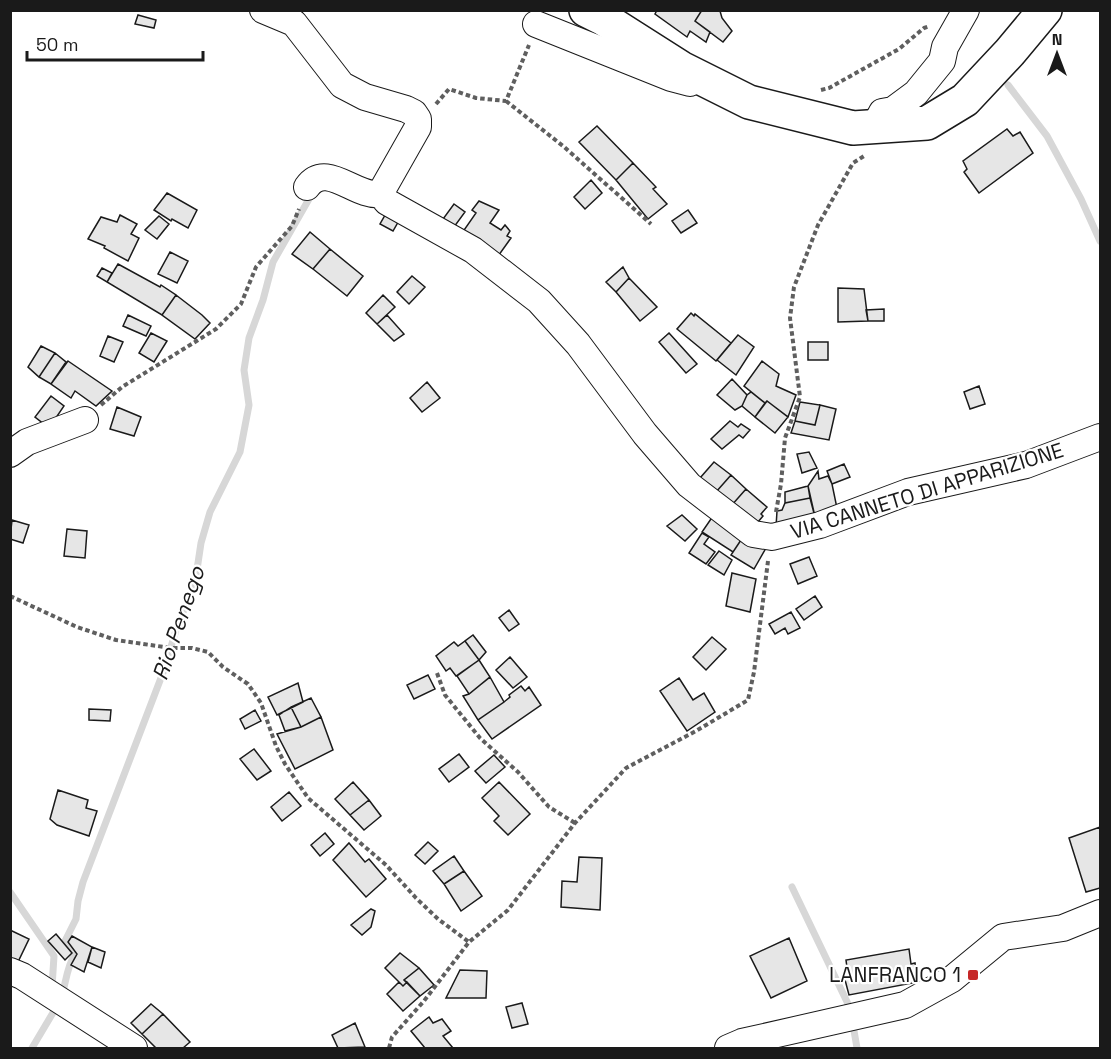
<svg xmlns="http://www.w3.org/2000/svg" width="1111" height="1059" viewBox="0 0 1111 1059" font-family="'Space Grotesk',sans-serif">
	<style>
		.lines { fill: none; stroke-linecap: round; stroke-linejoin: round }
		.stream { stroke: #d7d7d7; stroke-width: 7 }
		.building { fill: #e6e6e6; stroke: #1a1a1a; stroke-width: 1.5 }
		.minor-casing { stroke: #1a1a1a; stroke-width: 28 }
		.major-casing { stroke: #1a1a1a; stroke-width: 36 }
		.path { stroke: #5f5f5f; stroke-width: 4; stroke-dasharray: 4.5 3; stroke-linecap: butt }
		.minor { stroke: #fff; stroke-width: 26 }
		.major { stroke: #fff; stroke-width: 33 }
		.poi-dot { fill: #c62828; stroke: #fff; stroke-width: 2 }
		.labels { text-anchor: middle; stroke-width: 4.5; stroke-linejoin: round; paint-order: stroke }
		.street-label { font-size: 21px; fill: #1a1a1a; stroke: #fff }
		.poi-label { font-size: 21px; fill: #1a1a1a; stroke: #fff; text-anchor: end }
		.water-label { font-size: 22px; font-style: italic; fill: #1a1a1a; stroke: #fff }
	</style>
	<rect width="100%" height="100%" fill="#fff"/>
	<g class="lines">
		<!-- stream -->
		<path class="stream" d="M1008 85 1047 136 1081 199 1100 241
			M792 887 849 1006
			M10 892 54 956 52 987
			M62 995C66 982 67 966 75 954L65 941 76 919 78 901 83 882 164 670 177 627 195 583 201 543 210 512 240 452 249 405 244 370 249 338 263 300 273 262 313 192
			M853 1025 857 1048
			M32 1048 57 1006"/>
	</g>
	<!-- building -->
	<path class="building" d="M657 10H702L695 21 710 32 706 42 690 31 687 37 655 14Z
		M702 10 720 11 722 18 732 31 723 42 695 21Z
		M138 15 156 20 154 28 135 24Z
		M597 126 633 163 616 180 579 142Z
		M1007 129 1013 136 1020 132 1033 153 979 193 964 172 967 169 963 161Z
		M633 163 656 187 653 189 667 204 648 219 616 180Z
		M591 180 602 193 585 209 574 197Z
		M167 193 197 210 188 228 172 219 171 221 154 210Z
		M479 201 499 210 490 223 501 230 505 225 510 231 507 236 511 238 496 259 462 233 476 213 472 210Z
		M454 204 465 212 454 227 443 219Z
		M388 210 401 217 393 231 380 224Z
		M688 210 697 223 681 233 672 221Z
		M120 215 137 224 131 234 139 238 128 261 104 248 105 246 88 239 101 217 117 222Z
		M159 216 169 224 157 239 145 230Z
		M310 232 330 249 313 269 292 254Z
		M330 249 363 276 347 296 313 269Z
		M170 252 188 261 177 283 158 274Z
		M118 264 160 287 161 285 176 295 162 315 107 282Z
		M623 267 629 278 616 292 606 282Z
		M102 268 112 273 107 282 97 276Z
		M412 276 425 287 409 304 397 292Z
		M629 278 657 307 640 321 616 292Z
		M838 288 864 289 868 321 838 322Z
		M176 295 202 315 210 323 195 339 162 315Z
		M383 295 395 307 377 324 366 313Z
		M884 309V321H868L866 310Z
		M691 313 694 316 695 314 731 343 716 361 677 329Z
		M128 315 151 326 146 336 123 326Z
		M387 315 404 334 394 341 377 324Z
		M151 333 167 341 154 362 139 353Z
		M669 333 697 364 686 373 659 342Z
		M738 335 754 347 736 375 717 360Z
		M108 336 123 342 114 362 100 356Z
		M808 342H828V360H808Z
		M41 346 55 353 39 377 28 367Z
		M55 353 66 362 51 384 39 377Z
		M68 361 112 391 96 406 75 391 71 398 51 384Z
		M762 361 779 374 776 386 796 395 788 417 767 401 765 403 744 386Z
		M732 379 747 395 742 406 735 410 717 395Z
		M427 382 440 398 422 412 410 398Z
		M979 386 985 404 970 409 964 392Z
		M751 392 765 403 755 417 742 406 747 395Z
		M51 396 64 406 49 428 35 417Z
		M767 401 788 417 775 433 755 417Z
		M800 402 820 405 815 425 795 421Z
		M820 405 836 409 829 440 791 433 795 421 815 425Z
		M117 407 141 417 134 436 110 429Z
		M730 421 738 427 741 424 750 430 743 438 739 435 722 449 711 439Z
		M809 452 817 468 802 473 797 454Z
		M714 462 731 475 716 492 700 478Z
		M844 464 850 477 832 484 827 471Z
		M818 471 819 479 828 476 832 484 838 513 816 521 808 486Z
		M731 475 746 489 731 506 716 492Z
		M808 486 810 498 785 503V492Z
		M746 489 767 507 761 514 763 516 752 529 731 506Z
		M810 498 816 521 776 527 777 511 782 510 785 503Z
		M682 515 697 529 685 541 667 526Z
		M713 516 745 534 733 552 702 532Z
		M12 520 29 525 23 543 10 539Z
		M67 529 87 531 85 558 64 556Z
		M702 533 709 537 704 544 715 552 706 564 689 553Z
		M745 534 766 548 754 569 731 555Z
		M719 551 732 560 724 575 708 565Z
		M809 557 817 576 798 584 790 564Z
		M732 573 756 579 750 612 726 606Z
		M815 596 822 607 804 620 796 609Z
		M509 610 519 624 509 631 499 618Z
		M791 612 800 628 788 634 785 628 775 634 769 624Z
		M473 635 486 652 479 660 465 641Z
		M712 637 726 649 706 670 693 657Z
		M465 641 479 660 456 676 450 668 446 671 436 656 454 642 458 646Z
		M510 657 527 677 513 688 496 670Z
		M479 660 490 677 469 694 457 676Z
		M428 675 435 689 414 699 407 685Z
		M490 677 504 702 478 720 463 696 469 694Z
		M679 678 693 700 704 693 715 712 687 731 660 691Z
		M298 683 303 702 277 715 268 697Z
		M521 686 525 691 529 687 541 705 492 739 478 720 504 702 510 697 509 695Z
		M311 698 321 717 301 727 291 707Z
		M291 707 301 727 285 731 279 715Z
		M89 709 111 710 110 721 89 720Z
		M255 710 261 721 245 729 240 719Z
		M321 717 333 750 295 769 277 734 301 727Z
		M254 749 271 771 257 780 240 759Z
		M459 754 469 767 449 782 439 769Z
		M494 755 505 767 486 783 475 771Z
		M353 782 369 800 350 815 335 799Z
		M499 782 530 814 508 835 494 821 499 816 482 798Z
		M58 790 88 800 86 808 97 811 89 836 57 825 50 819Z
		M289 792 301 806 282 821 271 807Z
		M369 800 381 816 364 830 350 815Z
		M1100 827V888L1086 892 1069 838Z
		M325 833 334 844 320 856 311 845Z
		M428 842 438 851 425 864 415 855Z
		M349 843 365 862 369 859 386 879 366 897 333 860Z
		M454 856 464 871 444 884 433 871Z
		M579 857 602 858 600 910 561 907 562 881 577 882Z
		M464 871 482 896 461 911 444 884Z
		M371 909 375 911 371 927 362 935 351 925Z
		M10 930 29 939 16 966 10 964Z
		M56 934 72 953 65 960 48 941Z
		M72 936 92 947 84 972 71 965 77 954 68 942Z
		M789 938 807 981 771 998 750 956Z
		M92 947 105 952 101 968 88 962Z
		M909 949 911 964 915 963 918 982 849 995 844 976 848 975 846 960Z
		M400 953 419 968 404 980 407 982 403 986 385 968Z
		M419 968 434 985 420 996 404 980Z
		M460 970 487 971 486 998H446Z
		M399 982 403 986 407 982 420 996 403 1011 387 994Z
		M522 1003 528 1024 512 1028 506 1007Z
		M151 1004 163 1014 142 1034 131 1023Z
		M163 1014 190 1042 183 1048H156L142 1034Z
		M429 1017 433 1023 442 1019 451 1031 443 1036 453 1048H425L411 1031Z
		M355 1023 365 1047 338 1048 332 1035Z"/>
	<g class="lines">
		<!-- minor casing -->
		<g class="minor-casing">
			<path id="minor" d="M263 10 294 23 342 85 365 97 406 109 414 113 418 119V127L380 194 387 202 473 250 539 301 578 344 645 434 689 485 753 534 772 537 820 525 908 492 1026 465 1100 437
				M536 24 671 78 690 83
				M874 127 882 112 893 110 916 93 942 61 945 47 966 10
				M307 187C326 160 356 198 380 194
				M10 454 27 442 85 420
				M10 971 22 976 134 1048
				M728 1048 742 1042 905 1005 952 979 1003 937 1063 928 1100 913"/>
		</g>
		<!-- major casing -->
		<g class="major-casing">
			<path id="major" d="M586 10 604 19 681 68 749 102 853 128 927 123 965 100 1010 52 1045 10"/>
		</g>
		<!-- path -->
		<path class="path" d="M821 90 829 88 899 49 924 28 930 26
			M506 101 563 146 651 224
			M436 104 449 89 476 98 506 101 529 45
			M101 405 122 387 216 329 241 304 256 267 292 226 299 209
			M776 512 781 484 785 438 800 397 790 318 794 287 818 225 853 163 864 156
			M10 596 77 627 116 640 171 648H192L208 652 223 667 248 684 261 703 276 746 285 764 308 798 386 865 416 898 438 919 469 942
			M437 673 445 695 480 738 518 772 549 807 575 823
			M389 1048 392 1037 424 1001 469 942 508 910 575 823 626 768 696 731 748 700 754 672 768 561"/>
		<!-- minor -->
		<use href="#minor" class="minor"/>
		<!-- major -->
		<use href="#major" class="major"/>
	</g>
	<!-- markers -->
	<rect class="poi-dot" x="967" y="969" width="12" height="12" rx="3"/>
	<g class="labels">
		<!-- street labels -->
		<g class="street-label">
			<text transform="translate(927 491) rotate(-17)" y="7">VIA CANNETO DI APPARIZIONE</text>
		</g>
		<!-- poi labels -->
		<g class="poi-label">
			<text x="961" y="982">LANFRANCO 1</text>
		</g>
		<!-- water labels -->
		<g class="water-label">
			<text transform="translate(178 623) rotate(-71)" y="8">Rio Penego</text>
		</g>
	</g>
	<!-- border -->
	<rect width="1111" height="1059" fill="none" stroke="#1a1a1a" stroke-width="24"/>
	<!-- north arrow -->
	<g transform="translate(1057 54)" stroke="#ffffff" stroke-width="4.5" paint-order="stroke">
	<path d="M0-4.5L10 22L0 15L-10 22Z" fill="#1a1a1a"/>
	<text y="-9" font-size="16" font-weight="bold" text-anchor="middle" fill="#1a1a1a">N</text>
	</g>
	<!-- scale -->
	<path d="M27 51v9h176v-9" fill="none" stroke="#1a1a1a" stroke-width="3"/>
	<text x="36" y="51" font-size="18" fill="#1a1a1a" stroke="#ffffff" stroke-width="4.5" paint-order="stroke">50 m</text>
</svg>
